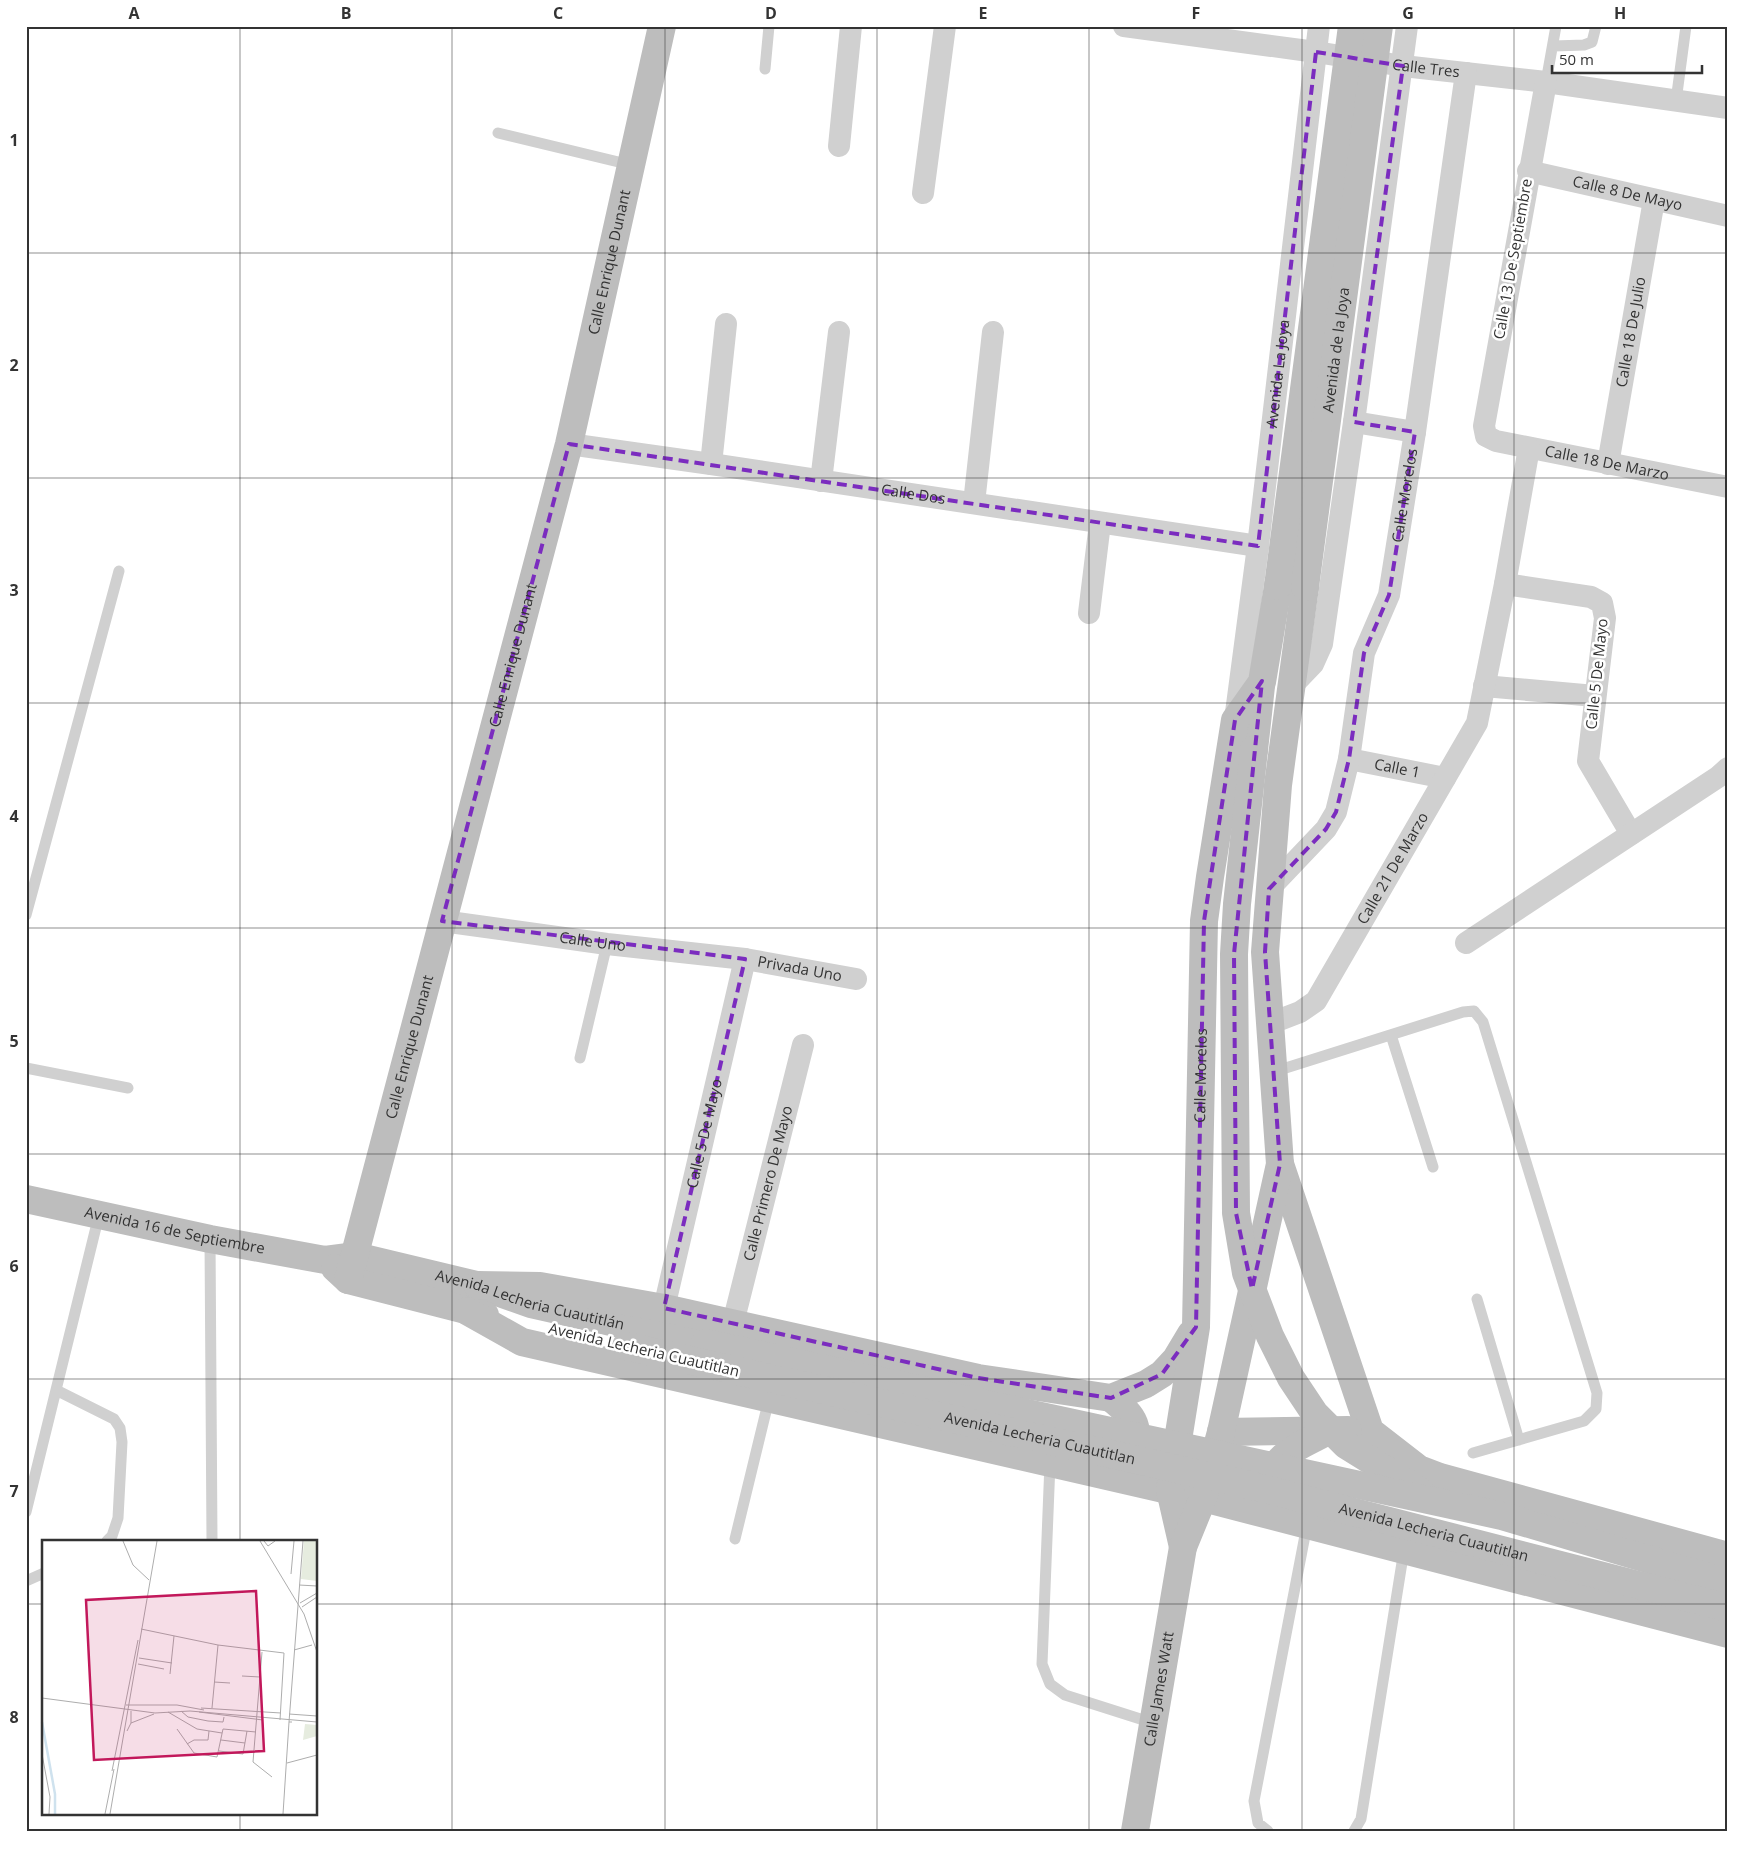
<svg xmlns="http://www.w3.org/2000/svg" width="1754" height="1857" viewBox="0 0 1754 1857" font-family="'Open Sans',sans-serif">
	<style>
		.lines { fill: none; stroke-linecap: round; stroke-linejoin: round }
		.lane { stroke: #d0d0d0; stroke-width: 11 }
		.street { stroke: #d0d0d0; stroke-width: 22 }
		.secondary { stroke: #bdbdbd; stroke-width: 28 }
		.secondary-bridge { stroke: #bdbdbd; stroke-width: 28 }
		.marked { fill: none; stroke: #7b2cbf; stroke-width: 4; stroke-dasharray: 10 6; stroke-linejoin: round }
		.grid { fill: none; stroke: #333; stroke-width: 1; stroke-opacity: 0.55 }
		.labels { text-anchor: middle; stroke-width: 5; stroke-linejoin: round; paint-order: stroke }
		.street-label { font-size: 15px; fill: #333; stroke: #fff }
		.inset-river { fill: none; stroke: #cfe2ee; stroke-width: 2.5 }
		.inset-road { fill: none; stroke: #adadad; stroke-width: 1 }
		.view { fill: #c2185b; fill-opacity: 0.15; stroke: #c2185b; stroke-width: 2.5 }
		.inset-edge { fill: none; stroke: #333; stroke-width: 2.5 }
		.neatline { fill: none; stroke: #333; stroke-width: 2 }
		.grid-label { font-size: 16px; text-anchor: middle; font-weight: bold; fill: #333 }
	</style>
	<rect width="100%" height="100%" fill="#fff"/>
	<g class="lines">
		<!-- lane -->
		<path class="lane" d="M1554 46 1584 45 1592 42 1596 26
			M765 69 769 26
			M1546 82 1556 26
			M1676 101 1686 26
			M498 133 631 165
			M26 915 119 571
			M1391 1035 1433 1167
			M580 1058 607 944
			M26 1068 128 1088
			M1273 1072 1463 1012 1474 1011 1483 1022 1597 1393 1596 1409 1584 1421 1473 1453
			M210 1239 212 1541
			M1477 1299 1519 1440
			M56 1390 114 1419 120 1428 122 1442 118 1518 112 1536 107 1541
			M1050 1463 1042 1664 1050 1684 1065 1695 1153 1723
			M26 1512 99 1215
			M735 1539 769 1399
			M26 1581 44 1573
			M1268 1831 1258 1823 1254 1801 1307 1525
			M1354 1831 1361 1819 1404 1550"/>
		<!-- street -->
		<g class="street">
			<path id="s1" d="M1124 26 1316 52 1403 66 1546 82 1728 108"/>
			<path id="s2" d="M1546 82 1484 426 1486 436 1496 441 1728 487"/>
			<path d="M839 146 851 26"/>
			<path id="s3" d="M1528 171 1728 216"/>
			<path d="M923 193 945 26"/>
			<path d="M1354 422 1415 432"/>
			<path id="s4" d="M569 444 711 464 1258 546"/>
			<path d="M711 464 726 324"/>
			<path id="s5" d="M1608 464 1654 200"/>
			<path d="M821 481 839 332"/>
			<path d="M974 503 993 332"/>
			<path d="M1505 584 1591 597 1602 603 1605 618 1588 761 1631 834"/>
			<path d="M1089 613 1100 523"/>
			<path d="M1292 686 1313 664 1322 644 1354 422 1407 26"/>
			<path d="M1484 686 1595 696"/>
			<path id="s6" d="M1235 720 1258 546 1319 26"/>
			<path id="s7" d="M1349 759 1445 778"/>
			<path id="s8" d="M1269 889 1326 829 1336 812 1349 759 1364 653 1389 595 1415 432 1466 73"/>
			<path id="s9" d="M442 921 607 944 745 959 856 979"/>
			<path d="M1466 943 1718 777 1728 768"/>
			<path id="s10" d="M1269 1024 1300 1012 1316 1001 1477 723 1505 584 1529 448"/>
			<path id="s11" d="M664 1308 745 959"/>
			<path id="s12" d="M733 1323 803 1045"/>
		</g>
		<!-- secondary -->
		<g class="secondary">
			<path d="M1254 750 1261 686"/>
			<path d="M1280 1164 1370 1431 1419 1469 1440 1477 1728 1556"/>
			<path id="s13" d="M26 1199 210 1239 325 1260 356 1256 477 1285 531 1304 705 1343"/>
			<path d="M335 1268 348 1280 485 1315"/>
			<path id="s14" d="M348 1280 569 444 662 26"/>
			<path d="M477 1285 540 1286 664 1308 978 1378 1111 1398 1146 1384 1162 1374 1176 1359 1191 1334"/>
			<path d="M467 1311 522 1342 1203 1498 1728 1634"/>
			<path d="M1111 1398C1136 1418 1141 1426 1131 1458"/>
			<path d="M1221 1432 1348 1430"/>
			<path d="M1269 1487C1271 1454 1301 1446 1326 1432"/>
			<path id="s15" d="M1183 1547 1170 1490 1196 1327 1204 921 1210 877 1235 720 1262 682 1278 586"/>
			<path id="s16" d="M1135 1831 1183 1547 1203 1498 1221 1432 1280 1164 1265 952 1278 785 1305 587"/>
		</g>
		<!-- secondary-bridge -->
		<g class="secondary-bridge">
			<path d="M1278 586 1352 26"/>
			<path id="s17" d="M1305 587 1379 26"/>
			<path d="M1254 750 1237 904 1234 954 1236 1213 1246 1273 1270 1336 1291 1378 1315 1414 1346 1445 1420 1491"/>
			<path d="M705 1343 1502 1516 1728 1583"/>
			<path id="s18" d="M626 1346 1249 1485 1728 1608"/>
		</g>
	</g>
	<!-- marked area -->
	<path class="marked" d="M1316 52 1403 66 1354 422 1415 432 1389 595 1364 653 1349 759 1336 812 1326 829 1269 889 1265 952 1280 1164 1252 1289 1236 1213 1234 954 1262 681 1235 720 1204 921 1196 1327 1162 1374 1111 1398 978 1378 664 1308 745 959 442 921 569 444 1258 546Z"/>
	<!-- grid -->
	<path class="grid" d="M240 26V1541M452 26V1831M665 26V1831M877 26V1831M1089 26V1831M1302 26V1831M1514 26V1831M26 253H1728M26 478H1728M26 703H1728M26 928H1728M26 1154H1728M26 1379H1728M26 1604H44M316 1604H1728M240 1813V1831"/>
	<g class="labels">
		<!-- street labels -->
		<g class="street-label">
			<text dy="5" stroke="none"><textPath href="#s1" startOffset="305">Calle Tres</textPath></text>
			<text dy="5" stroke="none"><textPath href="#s3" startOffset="102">Calle 8 De Mayo</textPath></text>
			<text transform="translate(1513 259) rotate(-80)" y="5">Calle 13 De Septiembre</text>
			<text dy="5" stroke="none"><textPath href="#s14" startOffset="1051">Calle Enrique Dunant</textPath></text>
			<text dy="5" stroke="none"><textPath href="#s5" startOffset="134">Calle 18 De Julio</textPath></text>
			<text dy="5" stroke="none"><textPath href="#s17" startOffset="239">Avenida de la Joya</textPath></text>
			<text dy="5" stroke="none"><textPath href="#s6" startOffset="349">Avenida La Joya</textPath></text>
			<text dy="5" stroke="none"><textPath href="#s2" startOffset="484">Calle 18 De Marzo</textPath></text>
			<text dy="5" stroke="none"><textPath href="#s4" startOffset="348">Calle Dos</textPath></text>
			<text dy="5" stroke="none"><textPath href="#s8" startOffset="428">Calle Morelos</textPath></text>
			<text dy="5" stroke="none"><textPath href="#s14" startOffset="646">Calle Enrique Dunant</textPath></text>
			<text transform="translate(1597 674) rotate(-84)" y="5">Calle 5 De Mayo</text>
			<text dy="5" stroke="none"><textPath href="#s7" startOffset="49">Calle 1</textPath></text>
			<text dy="5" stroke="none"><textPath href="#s10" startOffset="206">Calle 21 De Marzo</textPath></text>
			<text dy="5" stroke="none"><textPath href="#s9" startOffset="152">Calle Uno</textPath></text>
			<text dy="5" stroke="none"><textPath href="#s9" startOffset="361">Privada Uno</textPath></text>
			<text dy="5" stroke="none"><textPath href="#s14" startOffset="241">Calle Enrique Dunant</textPath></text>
			<text dy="5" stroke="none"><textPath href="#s15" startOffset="475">Calle Morelos</textPath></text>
			<text dy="5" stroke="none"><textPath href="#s11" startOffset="179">Calle 5 De Mayo</textPath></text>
			<text dy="5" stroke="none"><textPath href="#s12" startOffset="144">Calle Primero De Mayo</textPath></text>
			<text dy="5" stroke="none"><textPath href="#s13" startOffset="152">Avenida 16 de Septiembre</textPath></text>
			<text dy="5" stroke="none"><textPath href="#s13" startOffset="516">Avenida Lecheria Cuautitlán</textPath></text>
			<text transform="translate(644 1350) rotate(13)" y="5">Avenida Lecheria Cuautitlan</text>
			<text dy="5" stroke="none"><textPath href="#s18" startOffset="424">Avenida Lecheria Cuautitlan</textPath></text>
			<text dy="5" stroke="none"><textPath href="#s18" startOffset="829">Avenida Lecheria Cuautitlan</textPath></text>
			<text dy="5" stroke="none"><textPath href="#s16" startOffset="144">Calle James Watt</textPath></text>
		</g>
	</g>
	<!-- overview -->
	<g transform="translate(42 1540)">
		<rect width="275" height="275" fill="#fff"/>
		<path d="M262 1H275V41L259 39ZM263 184 275 185V196L261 200Z" fill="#e6ecdf"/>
		<path class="inset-river" d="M0 182 13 254V274"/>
		<path class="inset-road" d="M81 1 91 25 107 40M218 1 262 74 275 112M222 1 226 6 233 1M249 34 252 1M257 45 275 46M258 63 275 53M260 67 275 57M99 89 176 105 242 113 238 180M252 110 270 105M220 112 211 222 230 237M97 118 130 123M96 124 122 129M128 134 132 96M200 136 218 137M172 142 188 143M0 158 113 173 148 171 275 182M84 165H135L162 170M159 168 239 173M170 168 176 105M139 171 146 177 166 181 181 182 182 177M126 172 155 189 180 193M157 172 221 180M247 174 275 176M247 182 261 1M89 183 112 174M135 189 152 213 175 217 181 189 214 192M85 191 89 183V171M179 200 203 203M145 204 152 200H166L167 191M177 211 201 214 205 191M0 214 8 257 7 274M245 223 275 215M70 231 96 100M63 274 72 229M68 274 115 1M241 274 247 182H250"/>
		<path class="view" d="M214 51 222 211 52 220 44 60Z"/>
		<rect width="275" height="275" class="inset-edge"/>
	</g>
	<!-- border -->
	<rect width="1754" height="1857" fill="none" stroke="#ffffff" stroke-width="55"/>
	<!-- scale -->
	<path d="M1552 65v8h150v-8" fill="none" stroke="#333333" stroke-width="2.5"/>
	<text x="1559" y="65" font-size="15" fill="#333333" stroke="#ffffff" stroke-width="4" paint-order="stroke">50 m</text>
	<rect x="28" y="28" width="1698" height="1802" class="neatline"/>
	<g class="grid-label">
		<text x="134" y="19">A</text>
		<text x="346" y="19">B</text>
		<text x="558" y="19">C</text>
		<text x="771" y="19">D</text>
		<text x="983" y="19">E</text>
		<text x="1196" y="19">F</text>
		<text x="1408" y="19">G</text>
		<text x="1620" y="19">H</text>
		<text x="14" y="146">1</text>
		<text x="14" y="371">2</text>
		<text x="14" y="596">3</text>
		<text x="14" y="822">4</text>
		<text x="14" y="1047">5</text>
		<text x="14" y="1272">6</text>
		<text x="14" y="1497">7</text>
		<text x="14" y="1723">8</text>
	</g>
</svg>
